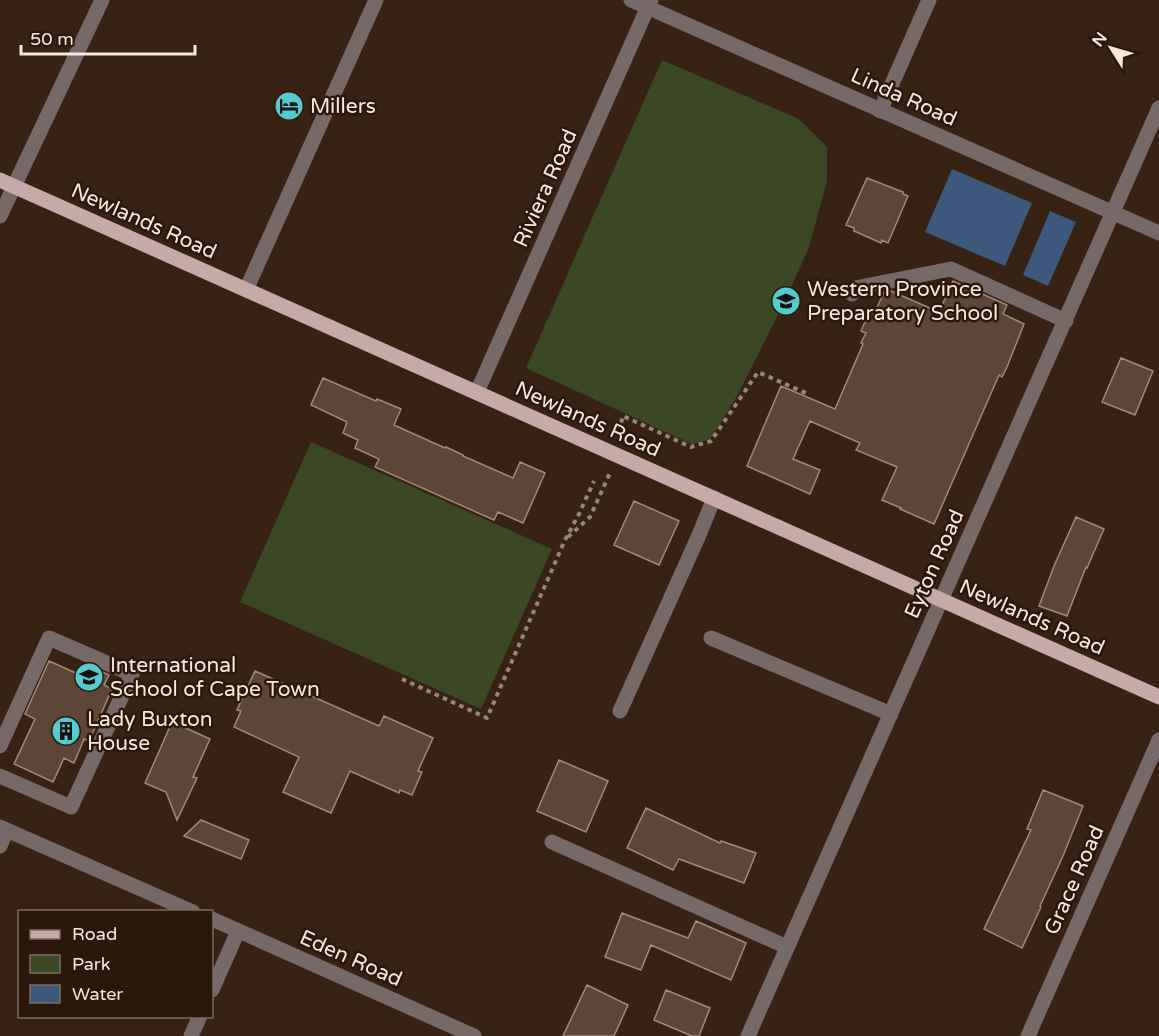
<svg xmlns="http://www.w3.org/2000/svg" width="1159" height="1036" viewBox="0 0 1159 1036" font-family="'Varela Round',sans-serif">
	<style>
		.green { fill: #3b4823 }
		.water { fill: #3d587d }
		.building { fill: #5d4637; stroke: #a38978; stroke-width: 1.5 }
		.lines { fill: none; stroke-linecap: round; stroke-linejoin: round }
		.path { stroke: #968478; stroke-width: 4; stroke-dasharray: 4.5 4.5; stroke-linecap: butt }
		.minor { stroke: #776967; stroke-width: 15 }
		.major { stroke: #c7aaa8; stroke-width: 15 }
		.labels { text-anchor: middle; stroke-width: 5; stroke-linejoin: round; paint-order: stroke }
		.street-label { font-size: 21px; fill: #f7e8df; stroke: #2c180a }
		.poi-label { font-size: 21px; fill: #f7e8df; stroke: #2c180a; text-anchor: start }
	</style>
	<rect width="100%" height="100%" fill="#372213"/>
	<!-- green -->
	<path class="green" d="M662 60 799 119 827 147V181L809 247 785 301 736 398 710 439 692 444 526 368Z
		M311 442 552 549 481 709 240 602Z"/>
	<!-- water -->
	<path class="water" d="M952 169 1032 203 1005 266 925 232Z
		M1050 211 1076 222 1048 286 1023 275Z"/>
	<!-- building -->
	<path class="building" d="M867 178 903 192V194L908 196 888 243 882 240 881 243 854 231V228L846 225Z
		M953 281 1007 305 1003 314 1024 324 1007 367 1002 377 999 375 934 524 900 509 901 508 882 500 897 467 856 450 860 443 810 421 793 459 820 470 810 494 747 466 781 386 835 409 863 344 861 343 866 333 861 331 870 310 875 312 884 292 891 291 939 312Z
		M1121 358 1153 371 1135 415 1102 402Z
		M323 378 376 401 377 399 401 409 394 425 445 448 446 447 463 455V456L513 478 520 462 545 473 523 523 498 512 494 520 375 467 379 459 355 448 358 440 343 433 347 422 311 405Z
		M634 501 679 521 659 565 614 545Z
		M1076 517 1104 529 1087 568 1086 567 1067 616 1039 606 1054 566Z
		M49 661 87 678 92 667 109 675 104 685 112 689 89 741 84 739 74 763 64 758 53 782 14 764 35 719 25 714Z
		M255 671 379 726 384 716 433 738 418 771 422 772 412 795 400 790 399 793 350 771 331 813 283 792 299 757 234 727 241 711 237 710Z
		M172 722 210 739 193 777 197 778 177 820 166 792 145 783Z
		M559 760 608 781 586 832 537 811Z
		M1043 790 1083 806 1063 856 1040 906 1041 907 1022 948 984 929 1031 830 1027 829Z
		M646 808 720 843 721 841 756 853 744 883 679 859 673 870 627 848Z
		M201 820 249 840 241 859 184 836Z
		M622 913 688 938 696 921 746 943 731 980 651 945 641 970 605 957Z
		M587 985 628 1005 614 1036H563Z
		M666 990 710 1008 699 1036H692L654 1020Z"/>
	<g class="lines">
		<!-- path -->
		<path class="path" d="M621 423 623 416 691 447 711 441 758 372 808 394
			M568 537 590 517 610 473
			M402 679 487 718 565 540 579 514 594 481"/>
		<!-- minor -->
		<path class="minor" d="M631 0 1159 233
			M880 111 929 0
			M0 216 102 0
			M246 290 376 0
			M852 294 855 288 951 269 1066 321
			M477 392 651 0
			M711 638 891 714
			M620 711 699 535 714 498
			M0 746 49 638 132 674 71 807 0 776
			M0 827 193 912
			M552 842 787 947
			M0 846 7 830
			M212 919 474 1036
			M212 990 238 931
			M191 1036 200 1016
			M748 1036 1159 108
			M1028 1036 1159 740"/>
		<!-- major -->
		<path class="major" d="M0 180 1159 697"/>
	</g>
	<!-- icons -->
	<defs>
		<g id="hotel-disc" transform="scale(1.5)"><circle r="9.5" fill="#52cdcd" stroke="#2c180a"/><path d="M-6-4.5h1.5V1H6V5H4.5V3h-9V5H-6ZM-4 0a1.8 1.8 0 1 1 3.6 0ZM.5 0V-2.5h3Q6-2.5 6 0Z" fill="#111"/></g>
		<g id="school-disc" transform="scale(1.5)"><circle r="9.5" fill="#52cdcd" stroke="#2c180a"/><path d="M0-5L7-2L0 1L-7-2ZM-4 1L0 2.5L4 1V4Q0 6-4 4Z" fill="#111"/></g>
		<g id="building-disc" transform="scale(1.5)"><circle r="9.5" fill="#52cdcd" stroke="#2c180a"/><path d="M-4-6H4V6H1V3H-1V6H-4ZM-2.5-4.3h1.7v1.8h-1.7ZM.8-4.3h1.7v1.8H.8ZM-2.5-1h1.7V.8h-1.7ZM.8-1h1.7V.8H.8Z" fill="#111"/></g>
	</defs>
	<g fill-rule="evenodd">
		<use href="#hotel-disc" x="289" y="106"/>
		<use href="#school-disc" x="786" y="301"/>
		<use href="#school-disc" x="89" y="677"/>
		<use href="#building-disc" x="66" y="731"/>
	</g>
	<g class="labels">
		<!-- street labels -->
		<g class="street-label">
			<text transform="translate(904 97) rotate(24)" y="7">Linda Road</text>
			<text transform="translate(545 188) rotate(-66)" y="7">Riviera Road</text>
			<text transform="translate(144 221) rotate(24)" y="7">Newlands Road</text>
			<text transform="translate(588 419) rotate(24)" y="7">Newlands Road</text>
			<text transform="translate(934 564) rotate(-66)" y="7">Eyton Road</text>
			<text transform="translate(1032 617) rotate(24)" y="7">Newlands Road</text>
			<text transform="translate(1074 880) rotate(-66)" y="7">Grace Road</text>
			<text transform="translate(351 958) rotate(24)" y="7">Eden Road</text>
		</g>
		<!-- poi labels -->
		<g class="poi-label">
			<text x="310" y="113">Millers</text>
			<text x="807" y="296">Western Province<tspan x="807" dy="24">Preparatory School</tspan></text>
			<text x="110" y="672">International<tspan x="110" dy="24">School of Cape Town</tspan></text>
			<text x="87" y="726">Lady Buxton<tspan x="87" dy="24">House</tspan></text>
		</g>
	</g>
	<!-- legend -->
	<rect x="18" y="910" width="195" height="108" fill="#2c180a" stroke="#7d6b5f" stroke-width="1.5"/>
	<rect x="30" y="930" width="30" height="9" fill="#c7aaa8" stroke="#7d6b5f" stroke-width="1.5"/>
	<text x="72" y="940" font-size="18" fill="#f7e8df">Road</text>
	<rect x="30" y="955" width="30" height="18" fill="#3b4823" stroke="#7d6b5f" stroke-width="1.5"/>
	<text x="72" y="970" font-size="18" fill="#f7e8df">Park</text>
	<rect x="30" y="985" width="30" height="18" fill="#3d587d" stroke="#7d6b5f" stroke-width="1.5"/>
	<text x="72" y="1000" font-size="18" fill="#f7e8df">Water</text>
	<!-- north arrow -->
	<g transform="translate(1111 48) rotate(307)" stroke="#2c180a" stroke-width="4.5" paint-order="stroke">
	<path d="M0-4.5L10 22L0 15L-10 22Z" fill="#f7e8df"/>
	<text y="-9" font-size="16" font-weight="bold" text-anchor="middle" fill="#f7e8df">N</text>
	</g>
	<!-- scale -->
	<path d="M21 45v9h174v-9" fill="none" stroke="#f7e8df" stroke-width="3"/>
	<text x="30" y="45" font-size="18" fill="#f7e8df" stroke="#2c180a" stroke-width="4.5" paint-order="stroke">50 m</text>
</svg>
